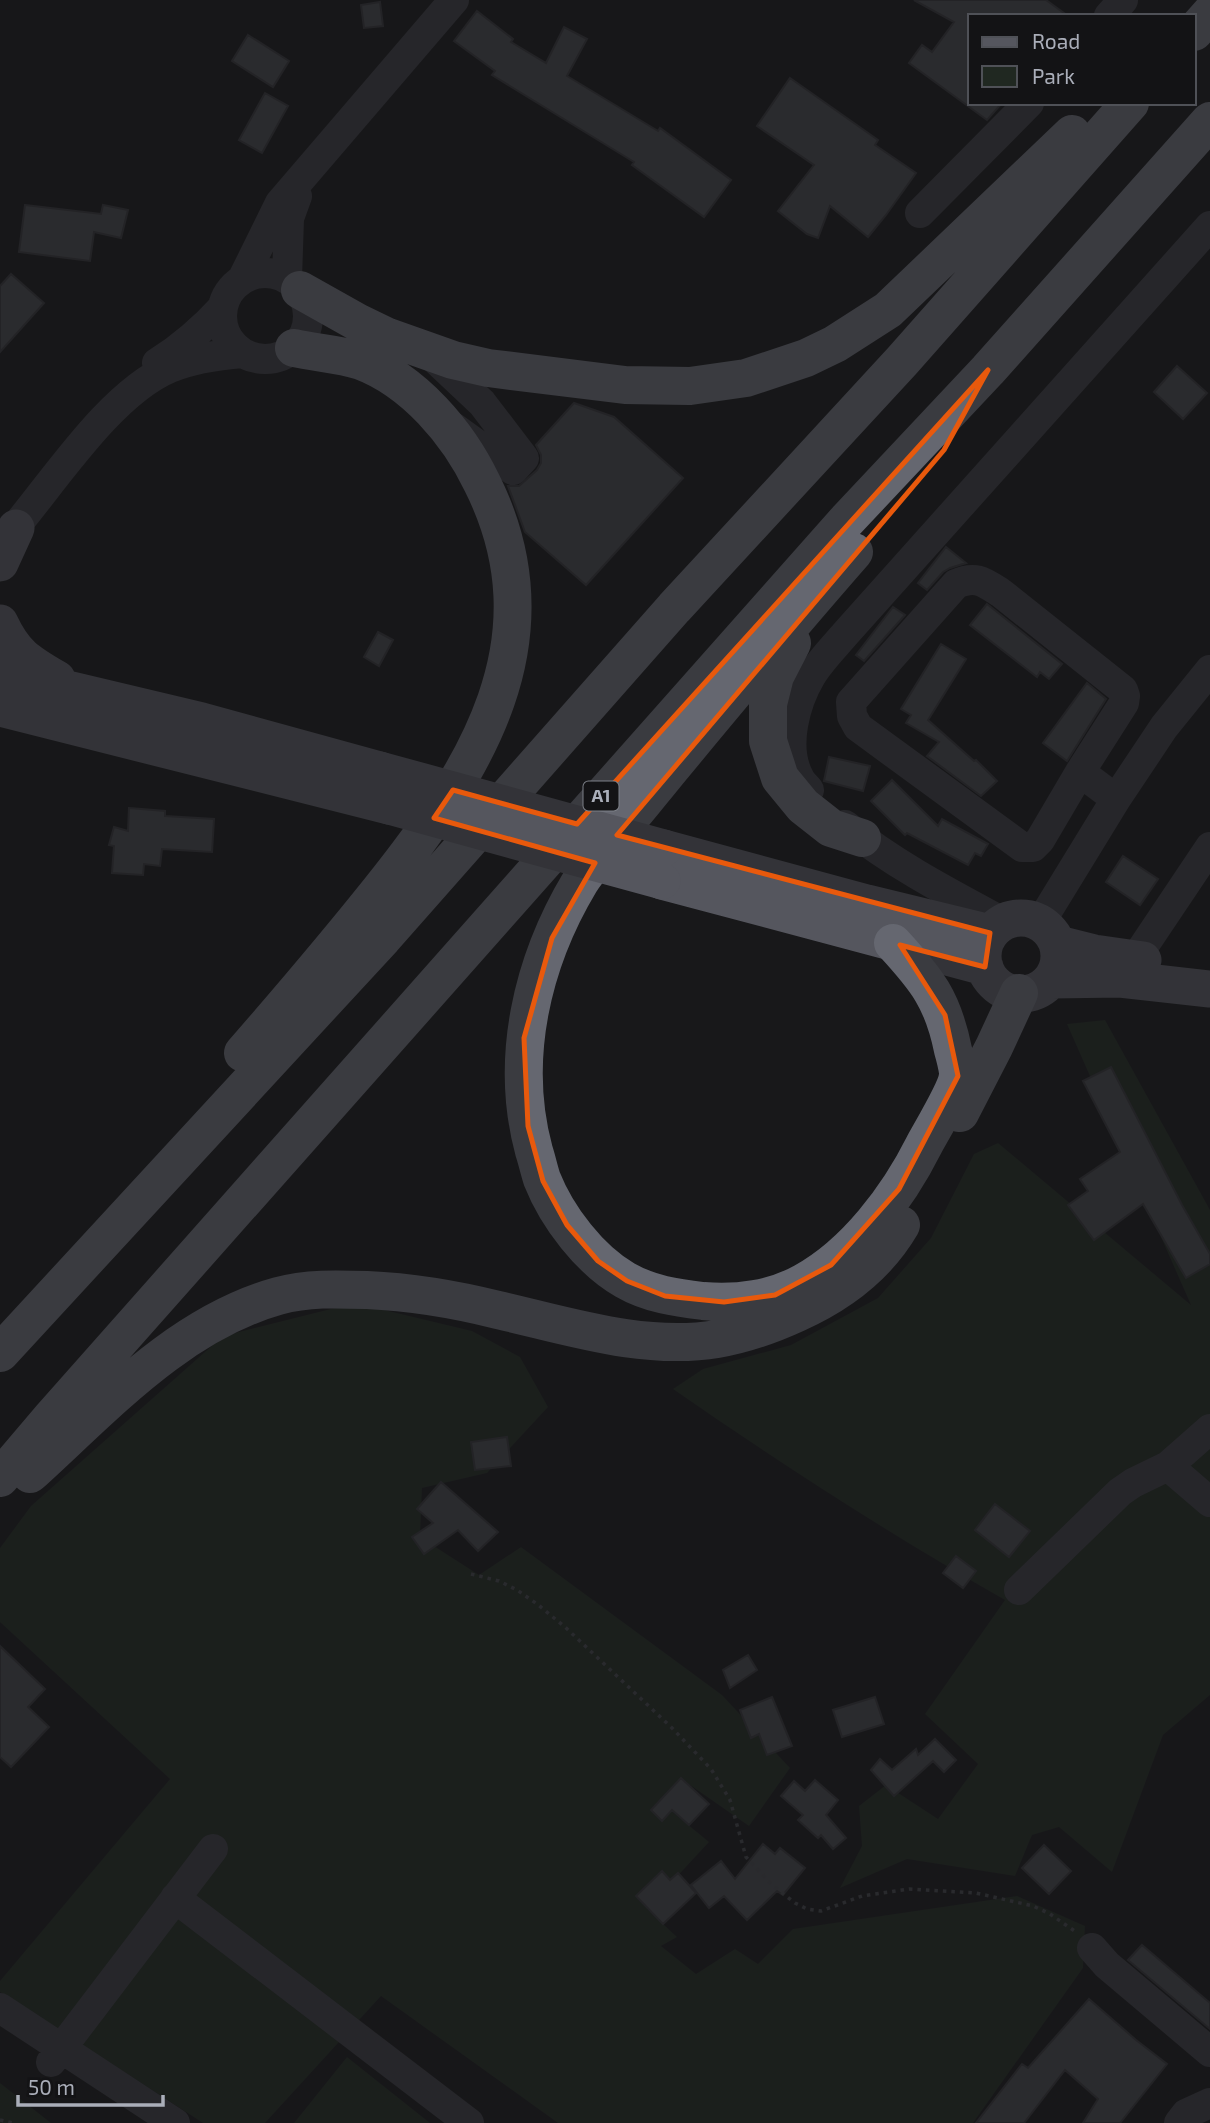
<svg xmlns="http://www.w3.org/2000/svg" width="1210" height="2123" viewBox="0 0 1210 2123" font-family="'Exo 2',sans-serif">
	<style>
		.green { fill: #202821 }
		.building { fill: #424347; stroke: #323236; stroke-width: 2 }
		.lines { fill: none; stroke-linecap: round; stroke-linejoin: round }
		.path { stroke: #3f4046; stroke-width: 3.5; stroke-dasharray: 3.5 5; stroke-linecap: butt }
		.minor { stroke: #39393f; stroke-width: 30 }
		.major { stroke: #55565e; stroke-width: 37 }
		.highway { stroke: #656770; stroke-width: 38 }
		.major-bridge { stroke: #55565e; stroke-width: 37 }
		.marked { fill: none; stroke: #e8590c; stroke-width: 5; stroke-linejoin: round }
		.labels { text-anchor: middle; stroke-width: 6; stroke-linejoin: round; paint-order: stroke }
		.shield { fill: #131315; stroke: #7d8088; stroke-width: 2 }
		.shield-label { font-size: 18px; font-weight: bold; fill: #aaaeb9 }
	</style>
	<rect width="100%" height="100%" fill="#18181a"/>
	<!-- green -->
	<path class="green" d="M1105 1020 1210 1210V1695L1163 1735 1112 1872 1059 1827 1032 1835 1015 1876 907 1859 840 1888 862 1846 859 1806 886 1785 938 1819 978 1764 925 1714 1005 1600C891 1535 781 1464 673 1389L703 1369 791 1345 878 1298 931 1238 974 1154 998 1143 1191 1305 1067 1024Z
		M355 1303 472 1331 520 1357 548 1407 487 1473 422 1488 420 1537 479 1575 521 1547 722 1695 790 1768 749 1826 690 1785 669 1809 709 1842 647 1909 677 1937 661 1946 696 1974 735 1949 758 1964 793 1929 1017 1896 1085 1926 1083 1968 973 2123H558L381 1996 265 2123H203L0 1992V1981L170 1779 0 1622V1548L31 1506 223 1336Z
		M347 2057 430 2123H294Z
		M0 2083 51 2123H0Z"/>
	<!-- building -->
	<path class="building" d="M914 0H1046L1068 16H970V103H1002L987 120 909 63 922 45 932 52 954 22Z
		M380 2 383 26 364 28 361 5Z
		M477 11 513 39 511 42 546 63 564 27 587 39 567 76 658 131 660 128 731 180 704 217 632 165 634 162 492 75 495 71 454 41Z
		M248 35 289 61 273 87 232 61Z
		M790 78 878 140 875 145 916 173 886 215 868 237 830 206 818 238 807 234 778 211 814 165 757 126Z
		M265 93 288 106 262 153 239 140Z
		M25 205 101 214 103 205 128 210 121 238 94 232 90 261 19 252Z
		M11 274 44 303 0 352V286Z
		M1177 366 1207 393 1183 419 1154 392Z
		M574 403 614 417 683 478 586 585 525 532 508 486H519L537 470 541 463V455L536 445Z
		M946 547 966 563 950 568 943 572 927 590 918 583Z
		M987 604 1062 664 1049 679 1040 672 1037 677 970 625Z
		M893 607 905 615 864 661 856 655Z
		M378 632 393 640 379 666 364 657Z
		M941 644 966 659 928 720 974 761 976 760 997 781 981 796 927 756 939 742 906 723 911 715 901 709Z
		M1087 683 1106 699 1067 761 1043 743Z
		M829 757 870 766 863 791 824 781Z
		M892 780 938 826 942 819 988 844 981 856 975 853 968 865 907 833 905 835 871 801Z
		M129 808 165 811V816L214 819 212 852 162 849 160 866 144 864 143 875 112 873 114 846 109 845 114 827 128 831Z
		M1123 856 1158 879 1140 905 1106 882Z
		M1111 1067 1182 1205 1210 1254V1264L1186 1278 1143 1204 1094 1240 1068 1205 1088 1191 1080 1179 1120 1152 1083 1081Z
		M507 1437 511 1466 475 1470 471 1442Z
		M441 1482 498 1532 478 1551 458 1530 424 1554 412 1537 433 1523 417 1509Z
		M995 1504 1030 1531 1009 1557 975 1530Z
		M956 1556 976 1571 963 1588 943 1573Z
		M0 1646 45 1689 28 1707 49 1727 11 1767 0 1757Z
		M748 1655 757 1670 730 1688 723 1670Z
		M772 1697 792 1746 767 1755 759 1734 751 1738 740 1710Z
		M875 1697 884 1724 842 1737 833 1710Z
		M935 1739 956 1760 944 1772 933 1761 894 1796 871 1770 880 1759 892 1770 916 1749 918 1755Z
		M681 1778 709 1804 689 1825 672 1810 662 1821 651 1810Z
		M815 1780 838 1800 826 1815 846 1838 833 1849 821 1835 818 1838 798 1820 803 1815 781 1796 794 1781 805 1791Z
		M763 1844 775 1854 780 1848 805 1868 783 1895 777 1891 747 1920 724 1896 709 1908 691 1885 721 1861 735 1879Z
		M1044 1845 1071 1871 1049 1894 1022 1868Z
		M662 1871 670 1880 678 1873 696 1893 663 1924 636 1896Z
		M1142 1945 1210 2003V2029L1128 1960Z
		M1089 1999 1136 2040 1167 2064 1120 2123H1083L1098 2099 1065 2070 1024 2123H976L1022 2064 1028 2068Z"/>
	<g class="lines">
		<!-- path -->
		<path class="path" d="M471 1574 499 1581 517 1590 537 1604 565 1627 672 1728 711 1769 730 1800 746 1857 772 1885 795 1903 807 1909 821 1911 862 1896 909 1889 976 1893 1033 1906 1050 1914 1076 1932
			M0 2120 13 2123"/>
		<!-- minor -->
		<path class="minor" d="M1109 16 1123 0
			M920 213 1029 103
			M222 316a43 43 0 1 1 86 0a43 43 0 1 1-86 0Z
			M243 278 280 203 454 0
			M287 278 289 218 297 196
			M430 354 482 403 524 458 513 470 453 427
			M157 363C182 347 203 329 223 307
			M0 545C47 493 106 395 170 368 193 358 219 355 243 353
			M1080 772 1124 703 1125 696 1123 690 1001 593C984 582 976 575 956 584L851 702 852 716 858 727 1022 847H1033L1040 840 1080 772 1116 799
			M809 790C806 786 801 782 799 777 783 747 795 703 811 676 820 661 834 647 846 633L1210 226
			M845 825C893 864 949 893 1003 922
			M1040 923 1116 799 1164 727 1210 670
			M1135 959 1210 847
			M1168 1466 1210 1502
			M1019 1590 1120 1492 1133 1483 1168 1466 1210 1429
			M175 1898 469 2123
			M1092 1948 1107 1965 1210 2052
			M0 2008 175 2123
			M51 2062 213 1849
			M1179 2123 1186 2114 1210 2103"/>
		<!-- major -->
		<path class="major" d="M0 563 16 528
			M0 623C15 655 28 662 57 679
			M0 673 202 721 380 770
			M0 708 389 806
			M664 848 867 903 990 933
			M662 881 985 967
			M983 956a38 38 0 1 1 76 0a38 38 0 1 1-76 0Z
			M1058 944 1094 953 1143 960
			M1051 980 1120 979 1210 989"/>
		<!-- highway -->
		<path class="highway" d="M1194 32 1210 14
			M300 290 357 322 388 337 453 360 488 368 625 385 690 386 746 378 806 358 835 344 888 310 1072 134
			M854 552C791 624 729 698 668 772 648 797 627 821 607 847 599 858 588 869 580 882 532 962 509 1059 534 1151 537 1160 539 1170 542 1179 557 1217 590 1260 625 1280 649 1294 677 1298 703 1301 737 1304 774 1299 804 1282 855 1254 898 1197 924 1145 932 1130 959 1086 958 1072 957 1065 955 1057 953 1050 943 1000 927 980 893 943
			M792 643 775 676 768 704V741L780 778 803 806 831 828 862 838
			M243 1053C289 1000 335 946 379 891 476 770 560 639 482 483 458 433 414 381 361 361 340 354 316 353 294 348
			M960 1113 994 1047 1019 993
			M0 1353 383 938 674 608 902 361 1130 103
			M30 1474C104 1407 178 1324 278 1296 307 1288 337 1289 367 1290 412 1292 454 1299 498 1310 568 1326 644 1351 717 1339 746 1334 771 1325 797 1313 839 1294 877 1266 901 1225
			M0 1478 51 1418 847 520 988 370 1210 121"/>
		<!-- major-bridge -->
		<path class="major-bridge" d="M380 770 664 848
			M389 806 662 881"/>
	</g>
	<!-- marked area -->
	<path d="M0 0H1210V2123H0ZM988 370 944 450 617 835 990 933 985 967 900 945 945 1015 958 1076 899 1189 831 1265 775 1295 724 1302 665 1296 627 1281 598 1261 567 1225 543 1181 528 1126 524 1038 552 938 595 863 434 818 453 790 577 824Z" fill="#18181a" fill-opacity=".55" fill-rule="evenodd"/>
	<path class="marked" d="M988 370 944 450 617 835 990 933 985 967 900 945 945 1015 958 1076 899 1189 831 1265 775 1295 724 1302 665 1296 627 1281 598 1261 567 1225 543 1181 528 1126 524 1038 552 938 595 863 434 818 453 790 577 824Z"/>
	<g class="labels">
		<!-- shield labels -->
		<rect class="shield" x="583.5" y="781.5" width="35" height="29" rx="5"/>
		<g class="shield-label">
			<text x="601" y="802">A1</text>
		</g>
	</g>
	<!-- legend -->
	<rect x="968" y="14" width="228" height="91" fill="#131315" stroke="#4f5157" stroke-width="2"/>
	<rect x="982" y="37" width="35" height="10" fill="#55565e" stroke="#4f5157" stroke-width="2"/>
	<text x="1032" y="49" font-size="21" fill="#aaaeb9">Road</text>
	<rect x="982" y="66" width="35" height="21" fill="#202821" stroke="#4f5157" stroke-width="2"/>
	<text x="1032" y="84" font-size="21" fill="#aaaeb9">Park</text>
	<!-- scale -->
	<path d="M18 2095v10h145v-10" fill="none" stroke="#aaaeb9" stroke-width="3.5"/>
	<text x="28" y="2095" font-size="21" fill="#aaaeb9" stroke="#131315" stroke-width="5" paint-order="stroke">50 m</text>
</svg>
